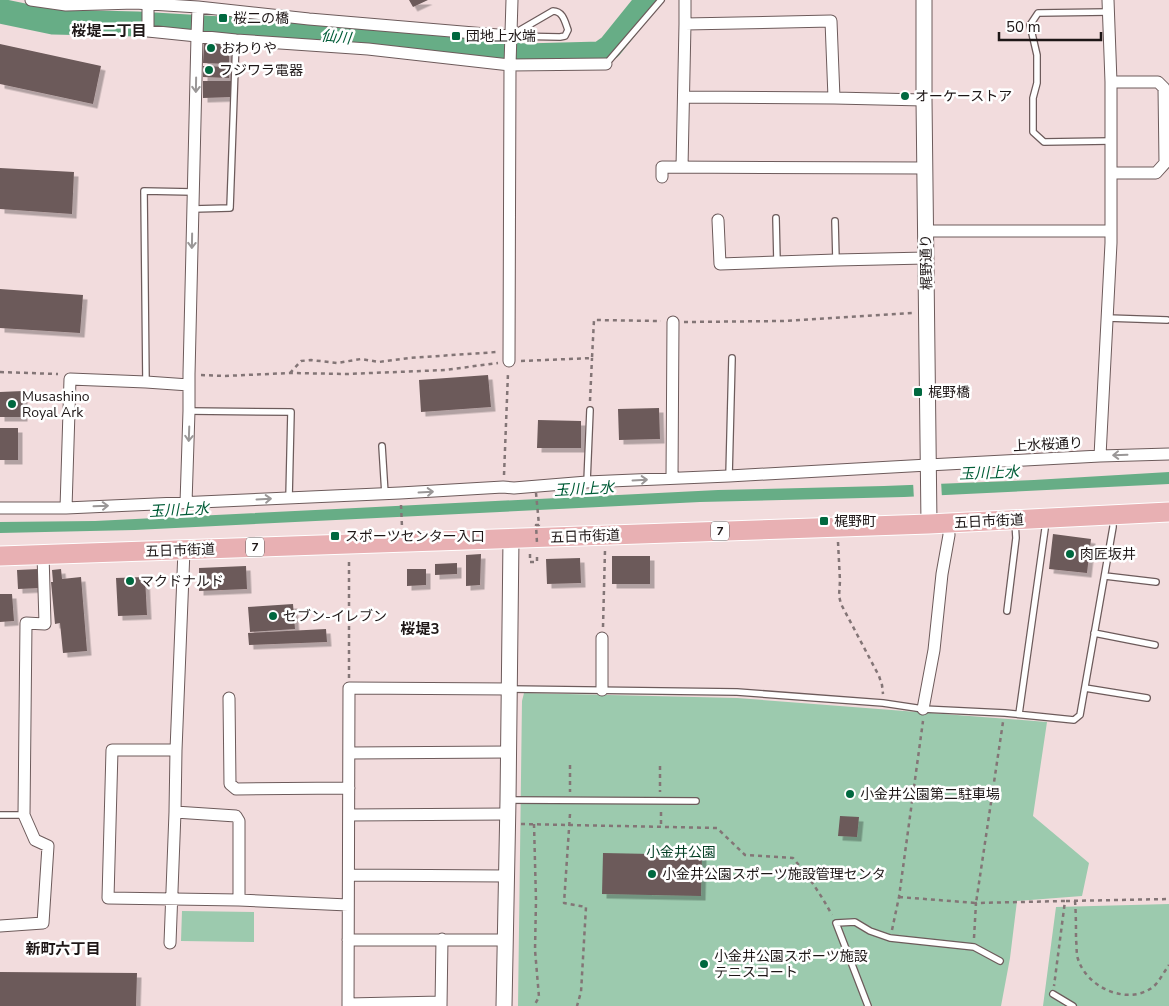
<svg xmlns="http://www.w3.org/2000/svg" width="1169" height="1006" viewBox="0 0 1169 1006" font-family="'Nunito Sans','Noto Sans JP',sans-serif">
	<style>
		.green { fill: #9ccaae }
		.water { fill: #67ad86 }
		.pier { fill: #f2dcdd }
		.lines { fill: none; stroke-linecap: round; stroke-linejoin: round }
		.river { stroke: #67ad86; stroke-width: 25 }
		.building { fill: #6c5a5a; filter: url(#shadow) }
		.service-casing { stroke: #6d5b5b; stroke-width: 8 }
		.minor-casing { stroke: #6d5b5b; stroke-width: 13 }
		.tertiary-casing { stroke: #6d5b5b; stroke-width: 17 }
		.primary-casing { stroke: #fff; stroke-width: 21 }
		.path { stroke: #837576; stroke-width: 2.5; stroke-dasharray: 4 4; stroke-linecap: butt }
		.service { stroke: #fff; stroke-width: 5.5 }
		.minor { stroke: #fff; stroke-width: 11 }
		.tertiary { stroke: #fff; stroke-width: 15 }
		.primary { stroke: #e8b0b3; stroke-width: 19 }
		.path-bridge { stroke: #837576; stroke-width: 2.5; stroke-dasharray: 4 4; stroke-linecap: butt }
		.oneway { stroke: #9a9797 }
		.poi-dot { fill: #00683f; stroke: #fff; stroke-width: 2 }
		.labels { text-anchor: middle; stroke-width: 5; stroke-linejoin: round; paint-order: stroke }
		.shield { fill: #fff; stroke: #625d5d; stroke-width: 1 }
		.shield-label { font-size: 12px; font-weight: bold; fill: #1e1717 }
		.poi-label { font-size: 14px; fill: #1e1717; stroke: #fff; text-anchor: start }
		.street-label { font-size: 14px; fill: #1e1717; stroke: #fff }
		.park-label { font-size: 14px; fill: #023e24; stroke: #fff }
		.neighbourhood-label { font-size: 15px; font-weight: bold; fill: #1e1717; stroke: #fff }
		.water-label { font-size: 15px; font-style: italic; fill: #005c37; stroke: #fff }
	</style>
	<defs>
		<filter id="shadow"><feDropShadow dx="4.5" dy="4.5" stdDeviation="0" flood-color="#0004"/></filter>
	</defs>
	<rect width="100%" height="100%" fill="#f2dcdd"/>
	<!-- green -->
	<path class="green" d="M524 693 737 698 1047 722 1033 816 1089 863 1082 896 1017 901 1010 958 1001 1006H518L522 701Z
		M1169 904V1006H1043L1056 907Z
		M182 911 254 912V942L181 941Z"/>
	<!-- water -->
	<path class="water" d="M1169 472V484L904 497 700 502 135 530 0 533V522L95 521 718 490 884 486 1034 480Z"/>
	<!-- pier -->
	<path class="pier" d="M941 481 942 498 914 499 913 482Z"/>
	<g class="lines">
		<!-- river -->
		<path class="river" d="M0 11 53 22 137 24 307 34 525 56 600 54 610 47 648 0"/>
	</g>
	<!-- building -->
	<path class="building" d="M409 0H428L413 7Z
		M204 40 229 41V64L203 63Z
		M0 44 101 66 93 104 0 84Z
		M203 66 229 67V78L203 77Z
		M203 81H232V97L203 98Z
		M0 168 74 172 72 214 0 209Z
		M0 289 83 295 80 333 0 328Z
		M488 375 491 407 421 412 419 380Z
		M23 391V417H0V392Z
		M659 408 660 439 619 440 618 409Z
		M538 420 581 421V448H537Z
		M0 428H18V460H0Z
		M1053 534 1091 539 1087 573 1049 569Z
		M481 554 480 585 466 586V555Z
		M612 556H650V584H612Z
		M580 558 581 583 547 584 546 559Z
		M457 563V574L435 575V564Z
		M246 566 247 589 199 591V568Z
		M39 569 40 588 18 589 17 570Z
		M61 569 62 579 81 577 87 651 63 653 60 623 55 624 51 582H53L52 570Z
		M407 569H426V585L407 586Z
		M145 577 147 615 118 616 116 578Z
		M0 594H12L14 621 0 622Z
		M293 604 295 629 250 632 248 607Z
		M326 629 327 642 249 645 248 633Z
		M840 816 859 817 857 837 838 836Z
		M603 853 702 855 701 896 602 894Z
		M0 972 137 973 136 1006H0Z"/>
	<g class="lines">
		<!-- service casing -->
		<g class="service-casing">
			<path id="service" d="M553 11C563 11 565 22 568 30L565 36 560 37 510 36Z
				M1108 12 1038 13 1030 25 1037 55V83L1033 98V132L1044 142 1110 141
				M606 64 661 0
				M193 209 230 208 236 40
				M776 218 777 261
				M835 221 836 260
				M1107 318 1167 320
				M146 382 144 191 193 192
				M189 411 291 412 289 498
				M382 446 385 494
				M729 476 732 358
				M587 482 590 410
				M1105 576 1156 582
				M1007 611 1016 538 1015 522
				M1094 633 1155 645
				M1085 688 1147 698
				M509 689 737 692 883 703 923 709 1005 713 1074 720 1080 715 1113 527V519
				M1019 714 1045 529V520
				M508 800 696 801
				M0 815H24
				M1053 994 1073 1006
				M868 1006 836 923 855 922 870 931 890 938 974 947 1000 961"/>
		</g>
		<!-- minor casing -->
		<g class="minor-casing">
			<path id="minor" d="M31 0 66 5 135 3 198 7 309 19 510 36
				M685 0V24
				M148 4V31L236 40 368 49 510 65 606 64
				M684 97 834 98 924 100
				M682 167 685 24 831 21 834 98
				M1111 173H1156L1165 163 1164 88 1158 82H1111
				M662 177V167L926 168
				M718 220 720 264 836 260 926 258
				M926 231H1111
				M509 361 510 65 512 0
				M1100 456 1111 243V82L1108 0
				M672 478 673 322
				M186 503 189 411V374L197 36 198 7
				M0 508H66L400 493 503 487 514 488 587 482 729 476 928 465 1100 456 1169 454
				M66 508 70 379 146 382 189 385
				M602 638V690
				M229 698 230 784 236 789 349 788
				M923 709 934 650 942 574 949 535 948 523
				M176 750H112L108 898 239 900 348 905
				M349 753 509 752
				M175 812 236 816 239 821V900
				M349 815 508 814
				M349 875 506 876
				M0 926 43 923 48 846 35 840 24 815 26 623 45 624 43 554
				M348 940H506
				M170 943 175 812 176 750 184 550
				M348 1004 441 1002
				M348 1006 349 688 509 689
				M441 1006 442 939"/>
		</g>
		<!-- tertiary casing -->
		<g class="tertiary-casing">
			<path id="tertiary" d="M924 0V100L929 524
				M504 1006 508 800 511 538"/>
		</g>
		<!-- primary casing -->
		<g class="primary-casing">
			<path id="primary" d="M0 556 929 524 1169 512"/>
		</g>
		<!-- path -->
		<path class="path" d="M684 322 782 321 913 313
			M521 361 592 358 594 320 661 321
			M0 372 58 374
			M290 373 301 361 311 360 337 363 361 359 379 362 409 358 497 352
			M201 375 224 376 290 373 347 374 445 370 498 363
			M590 401 592 358
			M504 475 508 373
			M401 505 402 527
			M838 542 840 581 839 596 841 604 879 676 882 685 883 694
			M530 554V562H537V553
			M603 627 605 550
			M349 678V558
			M570 765V792
			M660 766V792
			M661 812V827
			M570 814 564 903 586 907 581 992 577 1006
			M521 824 717 828 745 855 793 858C809 877 820 893 832 915
			M534 824 536 900 535 950 539 997 534 1006
			M899 897 976 903 1003 722
			M1066 901 1169 899
			M1075 901C1076 914 1076 927 1076 940 1077 946 1076 953 1078 959 1087 988 1128 1006 1153 987 1159 982 1164 972 1169 965
			M892 930 899 897 923 721
			M974 938 976 903 1065 901 1054 986"/>
		<!-- service -->
		<use href="#service" class="service"/>
		<!-- minor -->
		<use href="#minor" class="minor"/>
		<!-- tertiary -->
		<use href="#tertiary" class="tertiary"/>
		<!-- primary -->
		<use href="#primary" class="primary"/>
		<!-- path-bridge -->
		<path class="path-bridge" d="M536 493 539 525H536L537 543"/>
	</g>
	<!-- one-way arrows -->
	<defs><path id="oneway-shaft" d="M-6 0H5M1.5-3L5.5 0L1.5 3" fill="none" stroke-width="1.6" stroke-linecap="round" stroke-linejoin="round" transform="scale(1.25)"/></defs>
	<g class="oneway">
		<use href="#oneway-shaft" transform="translate(196 85) rotate(91)"/>
		<use href="#oneway-shaft" transform="translate(192 241) rotate(91)"/>
		<use href="#oneway-shaft" transform="translate(189 434) rotate(92)"/>
		<use href="#oneway-shaft" transform="translate(1120 455) rotate(178)"/>
		<use href="#oneway-shaft" transform="translate(640 480) rotate(-3)"/>
		<use href="#oneway-shaft" transform="translate(426 492) rotate(-3)"/>
		<use href="#oneway-shaft" transform="translate(264 499) rotate(-3)"/>
		<use href="#oneway-shaft" transform="translate(101 506) rotate(-2)"/>
	</g>
	<!-- markers -->
	<g class="poi-dot">
		<rect x="218" y="13" width="10" height="10" rx="2.5"/>
		<rect x="451" y="31" width="10" height="10" rx="2.5"/>
		<circle cx="211" cy="48" r="5"/>
		<circle cx="209" cy="70" r="5"/>
		<circle cx="905" cy="96" r="5"/>
		<rect x="913" y="387" width="10" height="10" rx="2.5"/>
		<circle cx="12" cy="404" r="5"/>
		<rect x="819" y="516" width="10" height="10" rx="2.5"/>
		<rect x="330" y="531" width="10" height="10" rx="2.5"/>
		<circle cx="1070" cy="554" r="5"/>
		<circle cx="130" cy="581" r="5"/>
		<circle cx="273" cy="616" r="5"/>
		<circle cx="850" cy="794" r="5"/>
		<circle cx="652" cy="874" r="5"/>
		<circle cx="704" cy="964" r="5"/>
	</g>
	<g class="labels">
		<!-- shield labels -->
		<g class="shield">
			<rect x="711" y="521.5" width="18" height="19" rx="4"/>
			<rect x="246" y="537.5" width="18" height="19" rx="4"/>
		</g>
		<g class="shield-label">
			<text x="720" y="535">7</text>
			<text x="255" y="551">7</text>
		</g>
		<!-- poi labels -->
		<g class="poi-label">
			<text x="233" y="23">桜二の橋</text>
			<text x="466" y="41">団地上水端</text>
			<text x="221" y="53">おわりや</text>
			<text x="219" y="75">フジワラ電器</text>
			<text x="915" y="101">オーケーストア</text>
			<text x="928" y="397">梶野橋</text>
			<text x="22" y="401">Musashino<tspan x="22" dy="16">Royal Ark</tspan></text>
			<text x="834" y="526">梶野町</text>
			<text x="345" y="541">スポーツセンター入口</text>
			<text x="1080" y="559">肉匠坂井</text>
			<text x="140" y="586">マクドナルド</text>
			<text x="283" y="621">セブン-イレブン</text>
			<text x="860" y="799">小金井公園第二駐車場</text>
			<text x="662" y="879">小金井公園スポーツ施設管理センタ</text>
			<text x="714" y="961">小金井公園スポーツ施設<tspan x="714" dy="16">テニスコート</tspan></text>
		</g>
		<!-- street labels -->
		<g class="street-label">
			<text transform="translate(926 262) rotate(-91)" y="5">梶野通り</text>
			<text transform="translate(1048 444) rotate(-3)" y="5">上水桜通り</text>
			<text transform="translate(989 521) rotate(-3)" y="5">五日市街道</text>
			<text transform="translate(585 536) rotate(-2)" y="5">五日市街道</text>
			<text transform="translate(180 550) rotate(-2)" y="5">五日市街道</text>
		</g>
		<!-- park labels -->
		<g class="park-label">
			<text x="681" y="857">小金井公園</text>
		</g>
		<!-- neighbourhood labels -->
		<g class="neighbourhood-label">
			<text x="109" y="36">桜堤二丁目</text>
			<text x="420" y="634">桜堤3</text>
			<text x="63" y="954">新町六丁目</text>
		</g>
		<!-- water labels -->
		<g class="water-label">
			<text transform="translate(336 37) rotate(6)" y="5">仙川</text>
			<text transform="translate(989 473) rotate(-2)" y="5">玉川上水</text>
			<text transform="translate(584 489) rotate(-3)" y="5">玉川上水</text>
			<text transform="translate(179 510) rotate(-3)" y="5">玉川上水</text>
		</g>
	</g>
	<!-- scale -->
	<path d="M999 32v8h102v-8" fill="none" stroke="#1e1717" stroke-width="2.5"/>
	<text x="1006" y="32" font-size="15" fill="#1e1717" stroke="#ffffff" stroke-width="4" paint-order="stroke">50 m</text>
</svg>
